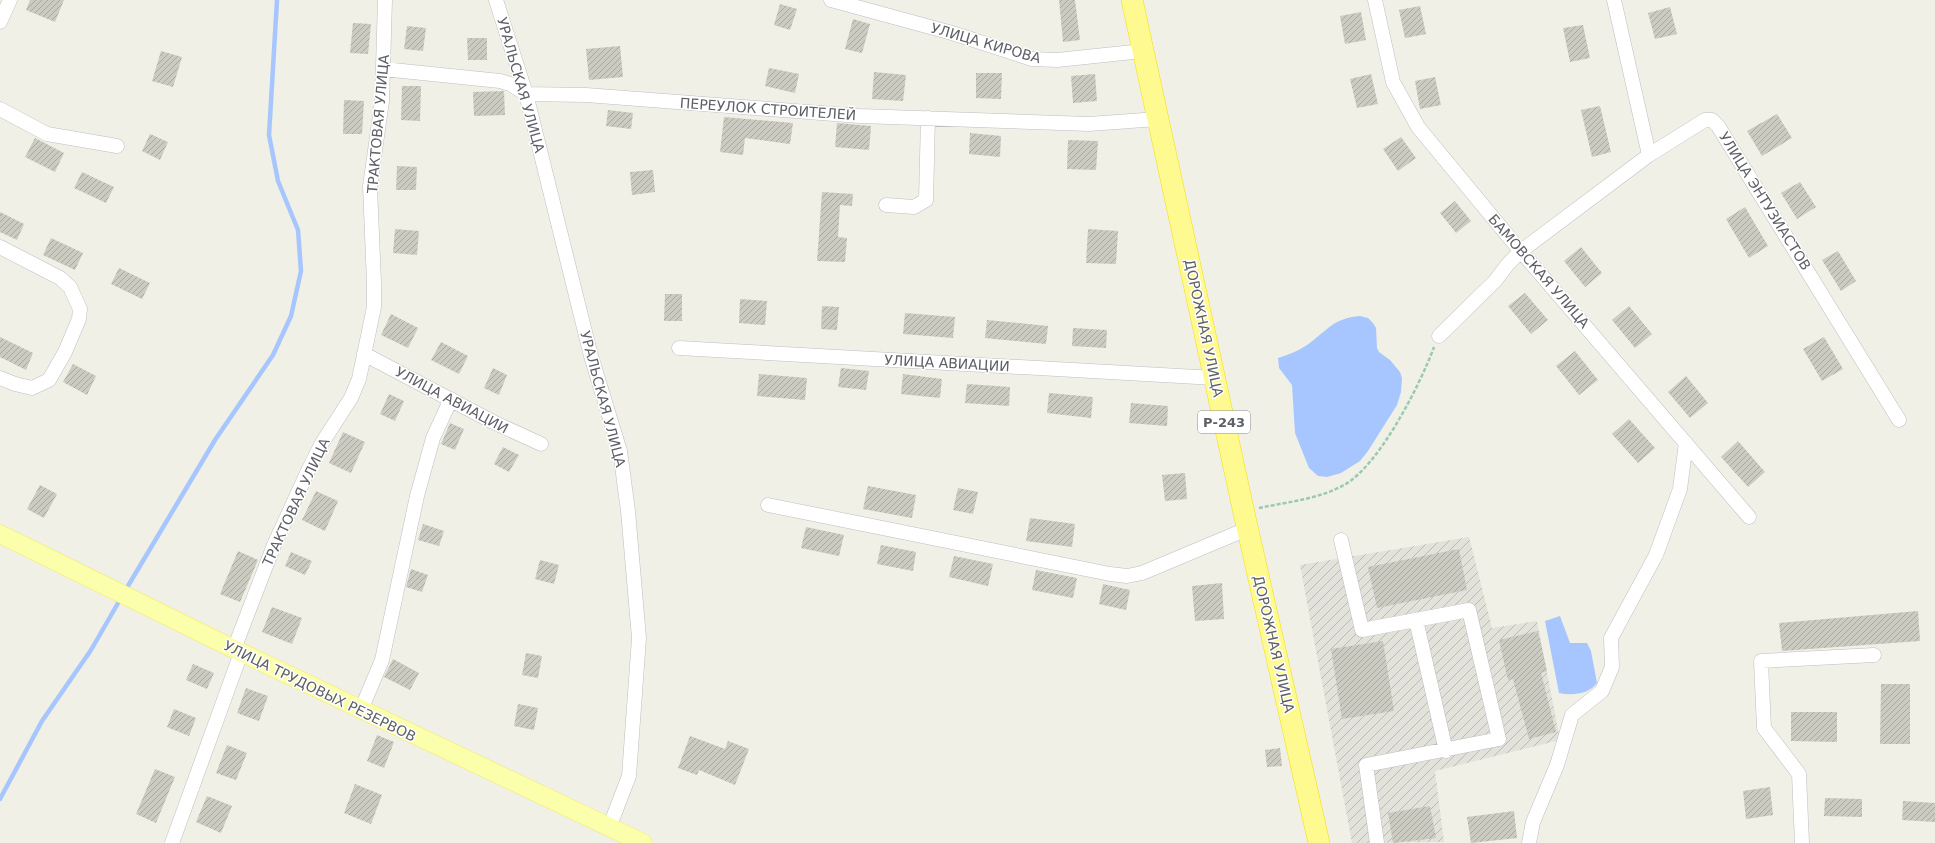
<svg xmlns="http://www.w3.org/2000/svg" width="1935" height="843" viewBox="0 0 1935 843" font-family="'DejaVu Sans',sans-serif">
	<style>
		.industrial { fill: url(#industrial-furrows) }
		.water { fill: #a7c6ff }
		.lines { fill: none; stroke-linecap: round; stroke-linejoin: round }
		.stream { stroke: #a7c6ff; stroke-width: 4.5 }
		.building { fill: url(#building-hatch) }
		.minor-casing { stroke: #bebec5; stroke-width: 15 }
		.major-casing { stroke: #f4ea5c; stroke-width: 19 }
		.highway-casing { stroke: #f6df00; stroke-width: 22 }
		.path { stroke: #9cc9b2; stroke-width: 2.5; stroke-dasharray: 4 2; stroke-linecap: butt }
		.minor { stroke: #fff; stroke-width: 14 }
		.major { stroke: #fbffac; stroke-width: 18 }
		.highway { stroke: #fefa8f; stroke-width: 21 }
		.labels { text-anchor: middle; stroke-width: 3; stroke-linejoin: round; paint-order: stroke }
		.shield { fill: #fff; stroke: #8e9095; stroke-width: 1 }
		.shield-label { font-size: 13px; font-weight: bold; fill: #5e6067 }
		.street-label { font-size: 14px; fill: #5e6067; stroke: #fff }
	</style>
	<defs>
		<pattern id="industrial-furrows" width="10" height="10" patternUnits="userSpaceOnUse"><rect width="10" height="10" fill="#e2e1da"/><path d="M-1 1l2-2M0 10L10 0M9 11l2-2" fill="none" stroke="#babab5"/></pattern>
		<pattern id="building-hatch" width="6" height="6" patternUnits="userSpaceOnUse"><rect width="6" height="6" fill="#cbcbc2"/><path d="M-1 1l2-2M0 6l6-6M5 7l2-2" fill="none" stroke="#a8a8a1"/></pattern>
	</defs>
	<rect width="100%" height="100%" fill="#f0f0e6"/>
	<!-- industrial -->
	<path class="industrial" d="M1469 537 1492 628 1537 621 1560 740 1435 771 1444 842 1352 843 1300 565Z"/>
	<!-- water -->
	<path class="water" d="M1360 316 1368 318 1373 323 1376 328 1377 348 1379 352 1390 360 1400 372 1402 378 1401 392 1397 405 1368 451 1360 461 1341 473 1327 477 1318 476 1309 468 1295 433 1292 385 1279 368 1278 358C1288 355 1298 351 1307 345 1327 331 1333 318 1360 316Z
		M1560 616 1570 643H1587L1591 651 1597 683C1589 694 1573 696 1559 693L1545 621Z"/>
	<g class="lines">
		<!-- stream -->
		<path class="stream" d="M125 591 215 440 273 355 291 316 301 271 298 230 278 181 269 135 277 0
			M0 799 42 721 91 650 121 598"/>
	</g>
	<!-- building -->
	<path class="building" d="M30 0H64L55 22 26 10Z
		M1059 0H1075L1080 40 1063 42Z
		M780 4 797 9 790 30 774 25Z
		M1420 6 1426 34 1405 38 1399 10Z
		M1670 7 1677 34 1655 39 1648 13Z
		M1361 12 1366 40 1345 44 1340 16Z
		M853 19 870 24 862 53 845 49Z
		M353 23 371 24 368 54 350 53Z
		M1583 25 1590 58 1570 62 1563 28Z
		M407 26 426 28 423 51 404 49Z
		M467 38H487V60H468Z
		M620 46 623 77 589 80 586 49Z
		M161 51 182 57 173 87 152 81Z
		M769 68 799 74 795 93 765 86Z
		M874 72 906 75 903 101 872 99Z
		M976 73H1002L1001 99 976 98Z
		M1095 74 1097 101 1073 103 1071 76Z
		M1371 74 1378 104 1357 108 1350 79Z
		M1435 77 1441 105 1420 109 1415 81Z
		M402 86H421L420 121 401 120Z
		M504 91 505 115 474 116 473 92Z
		M344 100 364 101 362 134H343Z
		M1600 106 1611 152 1592 157 1581 110Z
		M608 110 633 113 631 129 606 126Z
		M1777 114 1792 138 1762 156 1747 131Z
		M724 117 793 123 790 144 745 138 743 155 720 152Z
		M837 123 871 126 869 150 835 147Z
		M970 133 1001 136 1000 157 969 154Z
		M150 134 168 142 160 160 142 151Z
		M1401 137 1416 158 1398 171 1383 149Z
		M35 138 64 153 55 172 25 157Z
		M1068 140 1098 141 1096 170 1067 169Z
		M397 166 417 167 416 190H396Z
		M653 170 655 192 632 195 630 172Z
		M82 172 114 187 106 203 74 188Z
		M1800 182 1816 207 1797 219 1781 193Z
		M822 192 853 194 852 206 840 205 838 237 847 238 845 262 817 261Z
		M1455 201 1471 221 1456 233 1440 213Z
		M1745 207 1768 246 1749 258 1726 219Z
		M0 212 24 224 17 240 0 232Z
		M395 229 419 231 417 255 393 253Z
		M1088 229 1118 231 1116 264 1086 263Z
		M51 238 83 253 75 270 43 255Z
		M1581 247 1602 273 1585 287 1564 261Z
		M1838 251 1856 281 1841 291 1822 260Z
		M119 268 150 283 142 299 111 284Z
		M1525 293 1548 320 1531 334 1508 306Z
		M665 294H682V321H664Z
		M740 299 767 301 765 325 739 323Z
		M822 306 839 307 837 330 821 329Z
		M1629 306 1652 334 1635 348 1612 320Z
		M905 313 955 317 953 338 903 334Z
		M391 314 418 328 408 348 381 335Z
		M987 320 1048 326 1046 344 985 338Z
		M1073 328 1107 330 1106 348 1072 346Z
		M0 337 33 353 26 370 0 357Z
		M1824 337 1843 369 1822 381 1803 349Z
		M441 342 468 356 459 374 431 360Z
		M1575 351 1598 380 1579 395 1556 366Z
		M73 364 96 376 87 395 63 382Z
		M493 368 507 375 499 395 484 388Z
		M841 368 869 371 866 390 838 387Z
		M759 374 807 378 805 400 757 396Z
		M903 374 942 379 940 398 901 394Z
		M1686 376 1708 403 1690 418 1668 392Z
		M967 384 1010 387 1009 406 965 403Z
		M1049 393 1093 397 1091 418 1047 413Z
		M389 394 404 401 395 421 380 414Z
		M1131 403 1168 406 1167 426 1129 423Z
		M1629 419 1655 448 1638 463 1612 434Z
		M450 423 464 429 455 450 441 444Z
		M343 432 365 442 351 473 329 463Z
		M1738 441 1765 472 1748 487 1721 457Z
		M503 447 519 455 509 472 494 464Z
		M1185 473 1187 499 1165 501 1162 475Z
		M40 485 57 494 44 518 27 509Z
		M868 486 916 495 912 518 863 509Z
		M958 488 978 492 973 514 953 510Z
		M316 491 338 501 325 531 302 520Z
		M1030 518 1075 524 1072 547 1026 541Z
		M423 524 444 531 439 546 418 540Z
		M806 527 844 535 839 556 801 548Z
		M881 545 916 552 913 571 877 564Z
		M1459 549 1467 590 1377 608 1368 567Z
		M238 551 258 560 240 602 220 594Z
		M291 552 312 561 305 575 285 566Z
		M954 556 993 564 988 586 949 577Z
		M540 560 559 565 554 584 535 579Z
		M411 569 428 575 422 592 406 587Z
		M1036 570 1077 578 1073 598 1032 590Z
		M1222 583 1224 619 1195 621 1192 586Z
		M1103 584 1130 590 1126 610 1099 604Z
		M272 607 302 618 292 644 262 632Z
		M1918 611 1920 641 1782 651 1779 623Z
		M1538 631 1547 671 1541 673 1556 732 1529 739 1513 679 1508 680 1499 640Z
		M1383 641 1394 711 1342 719 1331 649Z
		M526 653 542 656 538 678 522 675Z
		M393 659 419 673 410 690 384 677Z
		M193 664 214 673 207 689 186 680Z
		M1881 684H1910V744H1880Z
		M246 688 268 696 259 721 237 713Z
		M518 704 538 708 534 730 514 726Z
		M174 709 196 718 189 736 167 727Z
		M1791 712H1837V742L1791 741Z
		M377 735 394 742 384 768 367 761Z
		M690 736 725 749 728 741 749 749 735 785 699 770 697 775 678 768Z
		M227 745 247 753 236 780 216 773Z
		M1280 748 1282 766 1267 767 1265 750Z
		M155 769 175 777 156 823 136 814Z
		M355 784 382 795 371 824 344 813Z
		M1770 787 1773 815 1746 819 1743 791Z
		M207 796 232 806 221 833 196 822Z
		M1825 798 1862 799V817L1824 816Z
		M1903 801 1935 803V822L1902 820Z
		M1430 806 1436 838 1393 843 1388 813Z
		M1514 811 1517 838 1471 843 1467 817Z"/>
	<g class="lines">
		<!-- minor casing -->
		<g class="minor-casing">
			<path id="minor" d="M496 0 526 94 591 356 620 451 628 511 639 638 629 776 609 828
				M831 0 952 33 1032 59 1057 60 1143 51
				M1375 0 1393 82 1418 127 1513 242 1749 517
				M1614 0 1649 155 1705 120H1712L1718 126 1899 420
				M0 22 10 0
				M383 69 500 81 510 84 526 94 586 95 860 116 1089 124 1158 119
				M0 109 47 134 117 146
				M886 205 914 207 926 200 928 118
				M0 247 60 278 70 287 80 309 79 319 65 352 49 380 32 388 15 384 0 378
				M1439 336 1495 281 1508 264 1521 251 1649 155
				M679 348 1215 378
				M364 354 493 422 541 444
				M768 505 1110 574 1127 576 1142 573 1247 529
				M1341 540 1362 630 1469 610 1499 739 1366 765 1377 843
				M1416 620 1446 751
				M234 649 274 545 307 473 322 443 351 398 359 379 374 307V283L370 186 382 101 385 0
				M361 710 382 660 417 496 433 438 451 399
				M172 843 241 653
				M1529 843 1533 822 1557 765 1572 715 1602 691 1612 667 1611 638 1656 555 1680 489 1686 443
				M1802 843 1799 774 1764 728 1761 661 1874 655"/>
		</g>
		<!-- major casing -->
		<g class="major-casing">
			<path id="major" d="M0 534 234 649 643 843"/>
		</g>
		<!-- highway casing -->
		<g class="highway-casing">
			<path id="highway" d="M1132 0 1246 522 1319 843"/>
		</g>
		<!-- path -->
		<path class="path" d="M1259 508C1287 502 1319 499 1344 485 1379 466 1420 385 1434 347"/>
		<!-- minor -->
		<use href="#minor" class="minor"/>
		<!-- major -->
		<use href="#major" class="major"/>
		<!-- highway -->
		<use href="#highway" class="highway"/>
	</g>
	<g class="labels">
		<!-- shield labels -->
		<rect class="shield" x="1198" y="411" width="52" height="22" rx="3"/>
		<g class="shield-label">
			<text x="1224" y="427">Р-243</text>
		</g>
		<!-- street labels -->
		<g class="street-label">
			<text transform="translate(986 43) rotate(16)" y="5">УЛИЦА КИРОВА</text>
			<text transform="translate(521 85) rotate(74)" y="5">УРАЛЬСКАЯ УЛИЦА</text>
			<text transform="translate(768 109) rotate(4)" y="5">ПЕРЕУЛОК СТРОИТЕЛЕЙ</text>
			<text transform="translate(378 124) rotate(-85)" y="5">ТРАКТОВАЯ УЛИЦА</text>
			<text transform="translate(1765 201) rotate(58)" y="5">УЛИЦА ЭНТУЗИАСТОВ</text>
			<text transform="translate(1539 271) rotate(49)" y="5">БАМОВСКАЯ УЛИЦА</text>
			<text transform="translate(1204 328) rotate(78)" y="5">ДОРОЖНАЯ УЛИЦА</text>
			<text transform="translate(947 363) rotate(3)" y="5">УЛИЦА АВИАЦИИ</text>
			<text transform="translate(603 399) rotate(75)" y="5">УРАЛЬСКАЯ УЛИЦА</text>
			<text transform="translate(452 400) rotate(28)" y="5">УЛИЦА АВИАЦИИ</text>
			<text transform="translate(296 502) rotate(-65)" y="5">ТРАКТОВАЯ УЛИЦА</text>
			<text transform="translate(1274 644) rotate(77)" y="5">ДОРОЖНАЯ УЛИЦА</text>
			<text transform="translate(320 691) rotate(26)" y="5">УЛИЦА ТРУДОВЫХ РЕЗЕРВОВ</text>
		</g>
	</g>
</svg>
